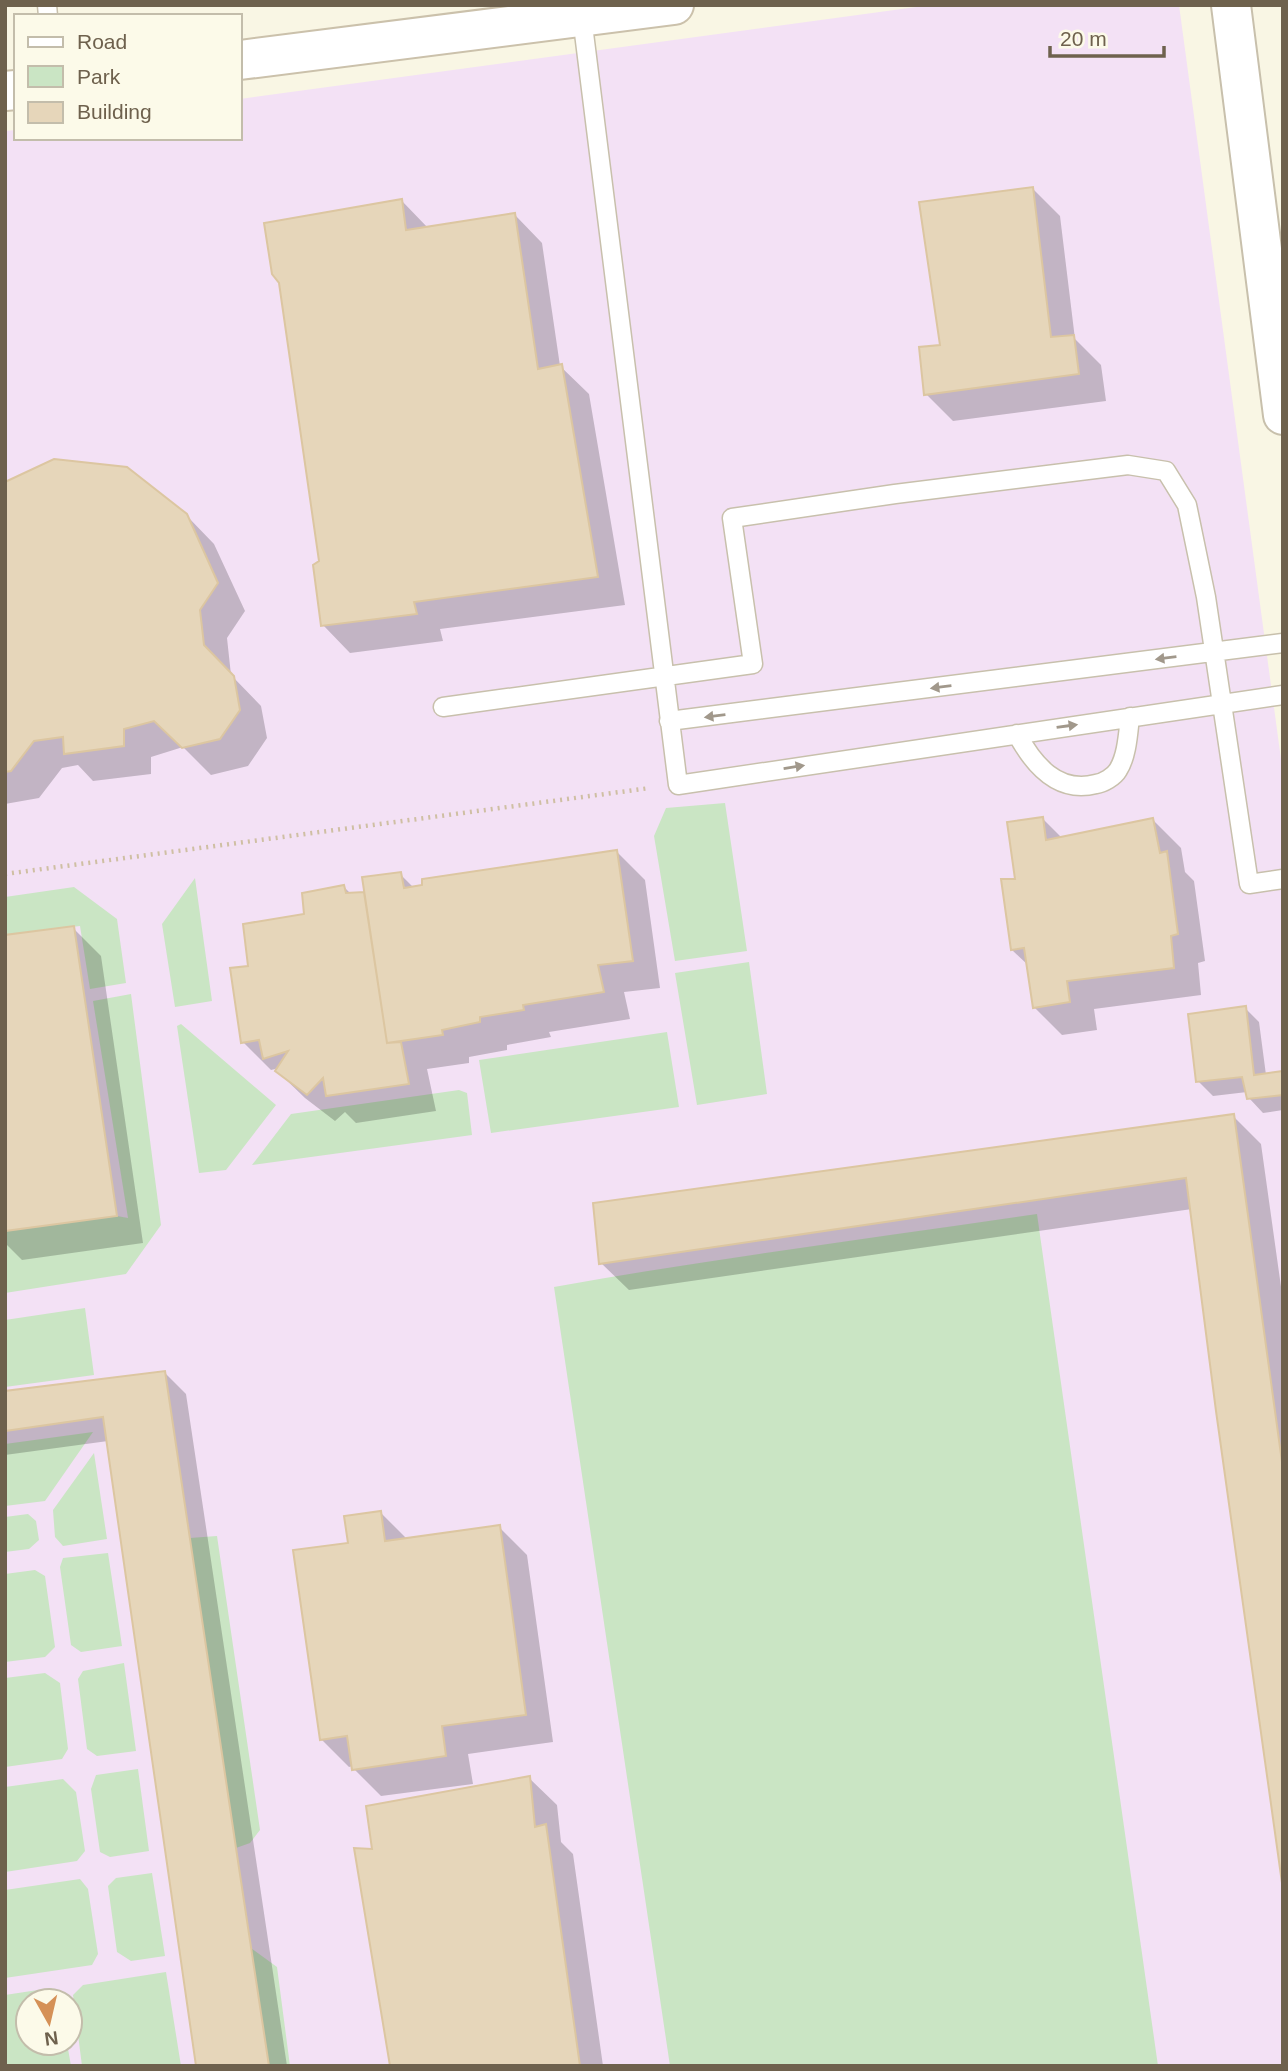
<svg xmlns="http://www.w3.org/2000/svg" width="1288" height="2071" viewBox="0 0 1288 2071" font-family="Arial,sans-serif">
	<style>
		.education { fill: #f3e1f5; fill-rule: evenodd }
		.green { fill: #cae5c4 }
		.shadow { fill: #0003 }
		.building { fill: #e6d6ba; stroke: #dcc6a1; stroke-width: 2 }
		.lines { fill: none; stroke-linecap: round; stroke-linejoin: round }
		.service-casing { stroke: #c8c0ac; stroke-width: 21 }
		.tertiary-casing { stroke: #c8c0ac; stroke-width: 42 }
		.secondary-casing { stroke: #cbc1ab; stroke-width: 42 }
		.path { stroke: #cfbfa3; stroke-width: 4.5; stroke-dasharray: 2 5; stroke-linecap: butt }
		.service { stroke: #fff; stroke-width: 18 }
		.tertiary { stroke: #fff; stroke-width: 38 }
		.secondary { stroke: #fff; stroke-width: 38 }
		.oneway { fill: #a1988b }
	</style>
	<rect width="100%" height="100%" fill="#f9f6e4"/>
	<!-- education -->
	<path class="education" d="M931 5H1179L1283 774V2066H5V131L16 130V138H240V99ZM28 2001H70V2043H28Z"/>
	<!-- green -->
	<path class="green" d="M725 803 747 951 675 961 654 836 666 808Z
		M195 878 212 1001 175 1007 162 924Z
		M74 887 117 919 126 983 90 989 80 926 5 935V897Z
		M749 962 767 1094 697 1105 675 973Z
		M131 994 161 1225 126 1274 5 1293V1231L117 1216 128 1218 93 1001Z
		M181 1024 276 1105 226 1170 199 1173 177 1026Z
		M667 1032 679 1107 491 1133 479 1060Z
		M459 1090 467 1093 472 1135 252 1165 291 1114Z
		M1037 1214 1158 2066H670L554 1287C714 1258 876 1238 1037 1214Z
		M85 1308 94 1375 5 1387V1320Z
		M93 1432 45 1501 5 1506V1444Z
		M94 1453 107 1539 63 1546 55 1537 53 1510Z
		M28 1514 36 1521 39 1540 29 1549 5 1552V1517Z
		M217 1536 260 1830 250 1843 236 1848 190 1538Z
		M108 1553 122 1646 81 1652 71 1645 60 1567 63 1558Z
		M35 1570 45 1576 55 1647 45 1657 5 1662V1574Z
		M124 1663 136 1751 97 1756 87 1749 78 1679 83 1671Z
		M45 1673 60 1683 68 1749 62 1759 5 1767V1678Z
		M138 1769 149 1851 110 1857 100 1852 91 1789 96 1775Z
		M63 1779 76 1792 85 1851 77 1861 5 1872V1787Z
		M152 1873 165 1956 131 1961 117 1952 108 1886 116 1878Z
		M80 1879 88 1889 98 1954 92 1965 5 1978V1890Z
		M244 1943 277 1967 290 2066H236Z
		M166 1972 181 2066H82L73 1995 83 1985Z
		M51 1988 61 1996V2001H28V2043H67L71 2066H5V1995Z"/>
	<!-- shadow -->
	<path class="shadow" d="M1033 189 1060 216 1075 339 1101 365 1106 401 953 421 926 394 942 346Z
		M401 200 429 229 515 215 542 243 560 366 589 394 625 605 440 629 443 641 350 653 323 625 321 562Z
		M5 484 186 515 214 544 245 611 227 638 231 675 261 706 267 738 248 766 211 775 183 747 151 757V774L93 781 78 765 62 768 39 798 5 804Z
		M1042 818 1062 838 1153 820 1181 848 1185 872 1194 881 1205 961 1198 963 1201 995 1094 1009 1097 1030 1062 1035 1034 1007 1029 966 1012 950 1017 881Z
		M617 852 645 880 660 988 624 992 630 1019 549 1032 551 1037 507 1045V1050L469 1057V1063L427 1069 436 1111 356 1123 345 1112 335 1121 305 1098 277 1071 279 1068 271 1070 243 1042 250 967 306 915 344 887 351 894 366 893 400 874 414 888Z
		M73 928 101 956 143 1243 22 1260 5 1243V937Z
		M1245 1008 1259 1022 1266 1075 1283 1073V1110L1263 1113 1249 1098 1247 1092 1213 1096 1198 1081Z
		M1233 1116 1261 1144 1283 1301V1876L1192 1209 629 1290 601 1263Z
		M165 1373 186 1394 287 2066H198L108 1441 5 1455V1393Z
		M381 1513 408 1540 499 1527 527 1555 553 1742 468 1754 473 1784 381 1796 354 1769 353 1766 349 1767 321 1739 350 1544Z
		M529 1778 557 1805 561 1842 573 1854 603 2066H392Z"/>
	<!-- building -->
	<path class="building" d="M1033 187 1051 337 1074 335 1079 374 924 395 919 347 940 345 919 202Z
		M402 199 406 230 515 213 538 369 562 364 598 577 414 602 417 614 321 626 313 565 319 561 279 283 272 274 264 223Z
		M54 459 127 467 187 514 218 583 200 610 204 645 234 676 240 710 220 739 182 748 154 721 124 729V746L64 754 63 737 34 741 11 771 5 772V482Z
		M1043 817 1046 840 1153 818 1160 853 1167 851 1178 934 1171 936 1174 968 1067 981 1070 1002 1033 1008 1024 948 1011 950 1001 879H1015L1007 822Z
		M617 850 633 961 598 965 604 992 523 1005 524 1010 480 1017V1022L442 1030 443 1035 387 1043 362 877 401 872 404 888 422 885V879Z
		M344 885 346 893 364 892 387 1043 401 1042 409 1084 326 1096 323 1078 307 1095 275 1071 288 1051 263 1059 259 1040 241 1043 230 968 248 966 243 924 304 914 302 893Z
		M74 926 117 1216 5 1231V935Z
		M1246 1006 1254 1075 1283 1071V1095L1247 1099 1242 1077 1196 1082 1188 1014Z
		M1234 1114 1283 1469V1890L1216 1411 1186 1178 599 1264 593 1203Z
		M165 1371 236 1848 269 2066H196L103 1417 5 1431V1391Z
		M381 1511 385 1541 500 1525 526 1715 442 1726 446 1756 352 1770 347 1736 320 1740 293 1550 348 1543 344 1516Z
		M530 1776 535 1827 546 1824 580 2066H390L354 1848 372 1849 366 1806Z"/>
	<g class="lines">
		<!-- service casing -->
		<g class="service-casing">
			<path id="service" d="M47 5 48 16
				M582 17 678 785 1283 695
				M443 707 753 664 732 518 895 494 1128 465 1166 471 1187 505 1206 597 1249 884 1283 879
				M669 721 1283 643
				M1017 734C1033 764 1057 794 1096 784 1103 783 1114 777 1118 770 1127 756 1128 734 1130 717"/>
		</g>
		<!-- tertiary casing -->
		<g class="tertiary-casing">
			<path id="tertiary" d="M1231 5 1283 415"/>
		</g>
		<!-- secondary casing -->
		<g class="secondary-casing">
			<path id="secondary" d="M240 60 674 5
				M5 91 16 90"/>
		</g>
		<!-- path -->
		<path class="path" d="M5 874 650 788"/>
		<!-- service -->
		<use href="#service" class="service"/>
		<!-- tertiary -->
		<use href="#tertiary" class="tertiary"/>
		<!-- secondary -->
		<use href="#secondary" class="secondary"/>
	</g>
	<!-- one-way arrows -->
	<defs><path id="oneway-solid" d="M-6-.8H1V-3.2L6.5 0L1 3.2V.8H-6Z" transform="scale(1.75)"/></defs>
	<g class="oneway">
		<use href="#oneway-solid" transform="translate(1166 658) rotate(173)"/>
		<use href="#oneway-solid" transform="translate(941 687) rotate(173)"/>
		<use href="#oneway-solid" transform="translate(715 716) rotate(173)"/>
		<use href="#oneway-solid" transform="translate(1067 726) rotate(-8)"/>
		<use href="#oneway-solid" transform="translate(794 767) rotate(-9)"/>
	</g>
	<!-- border -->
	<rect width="1288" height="2071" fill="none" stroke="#6e614d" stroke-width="14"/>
	<!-- legend -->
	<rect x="14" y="14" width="228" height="126" fill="#fcfae9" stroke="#c3bdab" stroke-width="2"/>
	<rect x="28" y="37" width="35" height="10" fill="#ffffff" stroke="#c3bdab" stroke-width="2"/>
	<text x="77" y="49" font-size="21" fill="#6e614d">Road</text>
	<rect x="28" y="66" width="35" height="21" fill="#cae5c4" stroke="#c3bdab" stroke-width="2"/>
	<text x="77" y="84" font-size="21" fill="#6e614d">Park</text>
	<rect x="28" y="102" width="35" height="21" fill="#e6d6ba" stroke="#c3bdab" stroke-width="2"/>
	<text x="77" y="119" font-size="21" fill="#6e614d">Building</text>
	<!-- north arrow -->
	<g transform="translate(49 2022) rotate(172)"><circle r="33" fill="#fcfae9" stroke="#c3bdab" stroke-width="2"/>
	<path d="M0-5L12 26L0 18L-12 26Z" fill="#d59157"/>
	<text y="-10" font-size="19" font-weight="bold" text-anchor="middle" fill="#6e614d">N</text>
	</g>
	<!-- scale -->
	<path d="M1050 46v10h114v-10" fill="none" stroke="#6e614d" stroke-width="3.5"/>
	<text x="1060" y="46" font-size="21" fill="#6e614d" stroke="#fcfae9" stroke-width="5" paint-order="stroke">20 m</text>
</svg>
